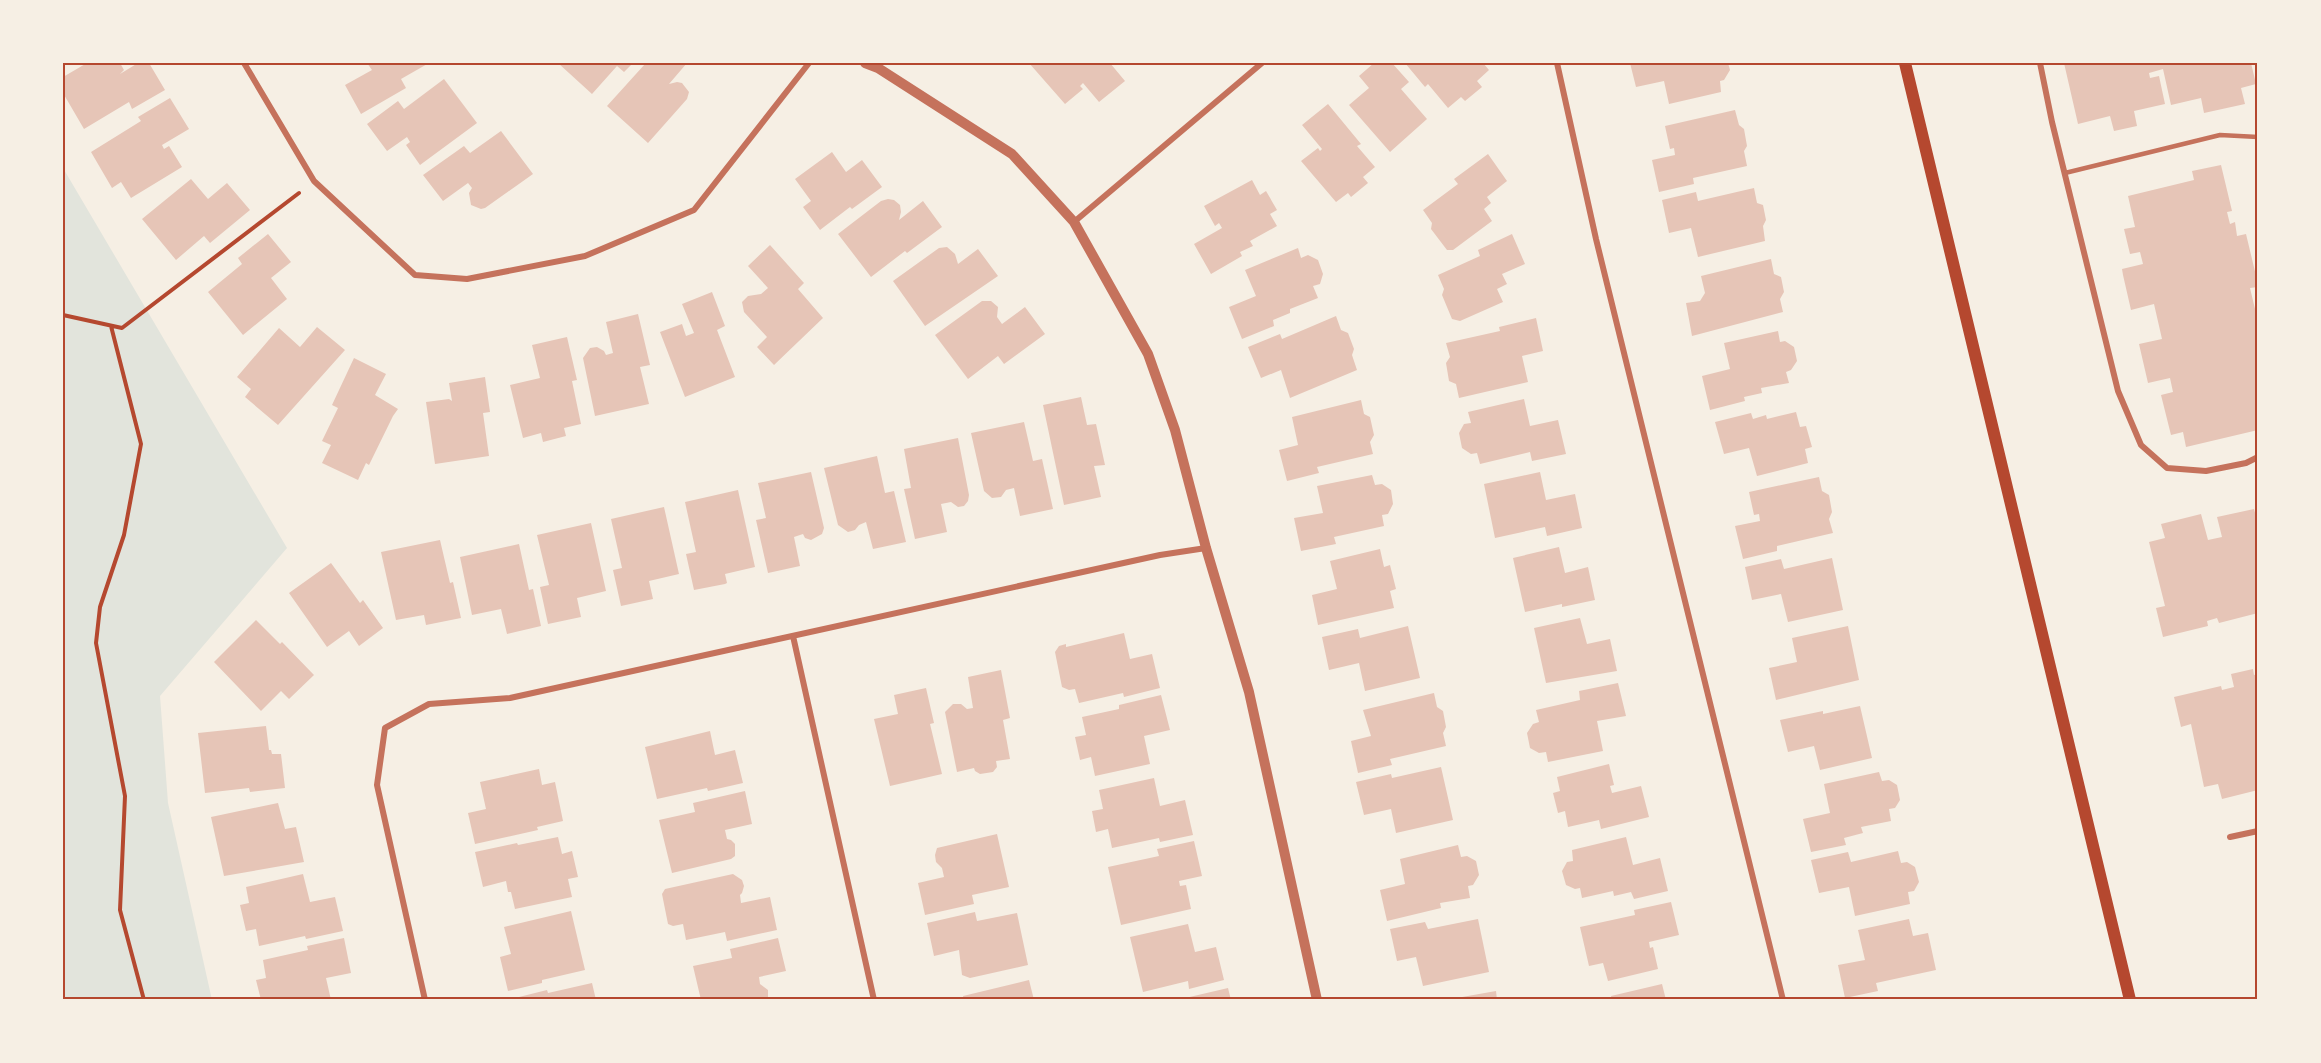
<svg xmlns="http://www.w3.org/2000/svg" width="2321" height="1063" viewBox="0 0 2321 1063" font-family="Signika,sans-serif">
	<style>
		.green { fill: #e2e4dc }
		.building { fill: #e6c5b7 }
		.lines { fill: none; stroke-linecap: round; stroke-linejoin: round }
		.path { stroke: #b5482f; stroke-width: 4 }
		.service { stroke: #c5725c; stroke-width: 4.5 }
		.minor { stroke: #c5725c; stroke-width: 6 }
		.tertiary { stroke: #c5725c; stroke-width: 10 }
		.secondary { stroke: #b5482f; stroke-width: 12 }
		.neatline { fill: none; stroke: #b5482f; stroke-width: 2 }
	</style>
	<rect width="100%" height="100%" fill="#f6efe4"/>
	<!-- green -->
	<path class="green" d="M63 168 287 548 160 696 168 803 212 1000H63Z"/>
	<!-- building -->
	<path class="building" d="M87 63H120L124 70 120 74 138 63H149L165 90 132 109 129 102 84 129 63 93V77Z
		M367 63H429L401 79 406 88 361 114 345 85 372 70Z
		M558 63H633L624 72 617 66 592 94Z
		M644 63H687L669 84 677 82 682 83 689 92 687 99 648 143 607 106 645 64Z
		M1029 63H1110L1125 81 1099 102 1083 83 1080 86 1083 89 1065 104Z
		M1374 63H1392L1409 82 1401 89 1427 119 1390 152 1349 105 1369 88 1359 76Z
		M1405 63H1483L1489 70 1477 81 1482 87 1465 101 1461 97 1448 108 1428 84 1425 87Z
		M1630 63H1728L1730 70 1724 80 1720 81 1721 92 1669 104 1664 81 1636 87Z
		M2064 63H2251L2256 84 2241 88 2245 104 2204 113 2201 98 2171 105 2163 69 2149 73 2150 78 2159 76 2165 104 2134 111 2137 126 2114 131 2110 116 2078 124Z
		M444 79 477 123 420 165 406 145 410 142 407 137 387 151 367 124 398 101 404 109Z
		M170 98 189 129 162 145 164 149 169 146 182 167 131 198 121 182 112 188 91 152 141 121 138 117Z
		M1328 104 1361 144 1357 146 1375 167 1363 177 1368 183 1351 197 1348 193 1336 202 1301 161 1318 148 1320 151 1322 149 1302 125Z
		M1735 110 1739 125 1744 129 1747 146 1744 151 1747 166 1693 178 1694 184 1659 192 1652 160 1675 155 1674 148 1670 149 1665 126Z
		M501 131 533 174 485 208 481 209 471 205 469 193 472 188 468 183 443 201 423 175 464 146 470 153Z
		M832 152 846 172 862 160 882 187 852 209 850 207 820 230 803 207 811 201 795 179Z
		M1488 154 1507 181 1487 197 1491 203 1484 209 1492 221 1453 250H1447L1431 229 1432 223 1423 210 1458 184 1454 179Z
		M2221 165 2232 211 2227 212 2230 224 2235 222 2237 236 2246 234 2258 284V287L2250 288 2255 309H2258V342H2256L2258 350V430L2186 447 2183 432 2171 435 2161 395 2173 392 2170 378 2148 383 2139 344 2162 339 2154 304 2131 310 2123 275 2122 269 2143 264 2140 252 2130 254 2124 229 2135 227 2128 196 2194 180 2192 171Z
		M191 179 208 199 227 183 250 210 210 243 204 236 176 260 142 219Z
		M1252 180 1260 195 1266 191 1277 210 1270 214 1277 226 1250 241 1253 246 1240 252 1242 256 1211 274 1194 244 1222 228 1219 223 1215 226 1204 206Z
		M1754 188 1757 203 1763 205 1766 220 1763 226 1765 241 1698 257 1691 228 1669 233 1662 200 1696 192 1698 201Z
		M888 199 894 200 900 205 901 212 899 220 923 201 942 227 907 253 905 251 871 277 838 234 881 201Z
		M268 234 291 262 271 278 287 299 243 335 208 292 242 264 238 258Z
		M1512 234 1525 264 1502 274 1507 284 1497 289 1503 302 1460 321 1452 319 1442 295 1444 289 1438 275 1480 256 1478 250Z
		M770 245 804 283 798 289 823 318 774 365 757 347 767 337 744 312 742 302 748 296 761 294 768 288 748 266Z
		M947 247 955 254 958 264 978 249 998 276 925 326 893 281 939 248Z
		M1298 248 1301 258 1308 255 1318 260 1323 274 1320 284 1313 286 1318 298 1290 309V313L1273 320 1274 326 1242 339 1229 307 1256 296 1245 270Z
		M1771 259 1774 274 1781 277 1784 292 1780 299 1783 312 1692 336 1686 303 1700 301 1705 293 1701 276Z
		M712 292 725 326 717 330 735 377 685 397 660 332 682 324 686 336 694 333 682 304Z
		M982 301H991L998 307 997 317 1002 324 1025 307 1045 334 1004 364 998 356 968 379 935 335Z
		M638 314 650 365 640 367 649 404 595 416 583 358 590 348 597 347 604 351 606 355 613 353 606 322Z
		M1336 316 1341 330 1348 333 1354 349 1352 355 1357 370 1290 398 1281 370 1261 378 1248 347 1280 334 1282 339Z
		M1536 318 1543 351 1522 356 1528 382 1459 398 1456 384 1449 381 1446 363 1450 357 1446 343 1500 331 1499 327Z
		M317 327 345 350 278 425 245 397 251 389 237 377 279 328 300 347Z
		M1778 331 1780 342 1785 341 1794 347 1797 361 1791 370 1786 372 1789 383 1761 388 1762 393 1744 397 1745 401 1710 410 1702 376 1730 369 1724 343Z
		M567 337 577 380 572 381 581 424 564 428 566 436 543 442 541 433 523 438 510 385 540 378 532 345Z
		M354 358 386 374 375 395 398 409 393 416 369 465 366 463 358 480 322 463 331 445 322 441 338 408 332 405Z
		M485 377 490 412 483 413 489 456 435 464 426 402 449 399 452 401 449 383Z
		M1081 397 1087 425 1096 424 1105 465 1094 466 1101 497 1064 505 1043 405Z
		M1524 399 1530 426 1558 420 1566 454 1532 461 1530 452 1480 464 1477 453 1471 454 1462 448 1459 433 1464 424 1471 423 1468 412Z
		M1361 400 1364 414 1370 417 1374 435 1370 442 1373 454 1317 467 1319 473 1287 481 1279 450 1298 445 1292 417Z
		M1796 412 1800 427 1806 426 1812 447 1805 449 1808 463 1757 476 1749 448 1724 454 1715 422 1751 413 1753 419 1766 415 1767 419Z
		M1024 422 1033 461 1042 459 1053 509 1020 516 1014 488 1006 490 1001 497 992 498 984 491 971 433Z
		M958 438 969 495 968 501 964 506 958 507 951 502 941 504 947 532 915 539 904 489 911 488 904 449Z
		M877 456 885 493 894 491 906 542 873 549 866 522 859 525 855 530 848 532 838 525 824 468Z
		M811 472 824 528 822 534 811 540 805 538 803 534 794 537 800 566 768 573 756 520 766 518 758 483Z
		M1540 472 1546 500 1575 494 1582 528 1547 536 1545 527 1495 538 1484 484Z
		M1372 475 1375 485 1382 484 1391 490 1393 504 1388 514 1382 515 1384 526 1334 537 1336 544 1301 551 1294 518 1323 513 1317 486Z
		M1819 477 1822 491 1829 495 1832 512 1829 519 1833 533 1777 546V551L1743 559 1735 526 1760 521 1759 514 1754 515 1749 492Z
		M738 490 755 567 725 574 727 583 725 584 694 590 686 554 696 552 685 502Z
		M664 507 679 574 649 581 653 599 621 606 613 570 622 568 611 519Z
		M2254 509 2258 524V613L2219 623 2217 618 2207 621 2208 626 2163 637 2156 608 2165 606 2149 542 2165 538 2161 524 2201 514 2208 540 2222 537 2217 517Z
		M591 523 606 591 577 598 581 617 548 624 540 587 549 585 537 535Z
		M440 540 450 583 453 582 461 618 426 625 424 615 396 620 381 552Z
		M519 544 529 590 533 589 541 626 507 634 501 609 472 615 460 557Z
		M1559 547 1565 573 1588 567 1595 600 1562 607V604L1525 612 1513 558Z
		M1380 549 1384 567 1390 565 1396 589 1390 591 1394 608 1318 625 1312 595 1337 589 1330 561Z
		M1832 558 1843 610 1788 622 1781 594 1752 600 1745 567 1781 559 1784 569Z
		M331 563 360 603 363 600 383 628 359 646 349 631 327 647 289 593Z
		M1580 618 1587 644 1610 639 1617 671 1546 683 1534 628Z
		M256 620 280 644 282 642 314 675 289 699 281 691 261 711 214 662Z
		M1408 626 1420 678 1365 691 1359 663 1329 670 1322 637 1358 629 1360 638Z
		M1848 626 1859 680 1776 700 1769 668 1797 662 1792 638Z
		M1124 633 1130 659 1152 654 1160 688 1124 697 1123 693 1079 703 1075 689 1069 690 1062 687 1055 652 1059 646 1066 644V647Z
		M2253 669 2254 675 2258 674V790L2222 799 2218 784 2204 787 2191 724 2181 727 2174 697 2221 686 2222 690 2234 687 2231 674Z
		M1001 670 1010 718 1003 720 1010 759 996 761 997 767 993 772 980 774 975 771 974 768 957 772 945 712 953 704H961L967 709 973 708 968 677Z
		M1618 683 1626 716 1597 721 1603 751 1548 762 1546 752 1539 753 1530 748 1527 733 1533 724 1539 722 1536 710 1580 700 1579 691Z
		M926 688 934 723 930 724 942 774 890 786 874 719 898 714 894 695Z
		M1434 693 1437 707 1443 711 1446 727 1443 733 1446 746 1390 759 1392 765 1358 773 1351 741 1371 736 1363 710Z
		M1161 695 1170 730 1144 736 1150 764 1095 776 1091 757 1080 760 1075 737 1086 735 1082 717 1119 709V705Z
		M1860 706 1872 758 1820 770 1814 746 1788 752 1780 720 1823 711V714Z
		M266 726 269 750H271L272 754H281L285 788 250 792 249 788 205 793 198 733Z
		M710 731 715 755 735 750 743 783 708 791 707 788 657 799 645 747Z
		M1609 764 1614 785 1610 786 1612 793 1641 786 1649 817 1601 829 1599 820 1568 827 1565 811 1558 813 1553 793 1560 791 1557 777Z
		M1441 767 1453 820 1396 833 1391 809 1364 815 1356 782 1391 774 1392 778Z
		M539 769 542 785 555 782 563 821 537 827 538 830 475 844 468 813 486 809 480 782Z
		M1879 772 1882 781 1889 780 1897 785 1900 800 1895 808 1889 809 1891 821 1861 827 1863 833 1844 838 1846 845 1811 852 1803 819 1830 813 1824 784Z
		M1154 778 1160 806 1185 800 1193 835 1160 842 1159 838 1112 848 1108 829 1096 832 1092 811 1103 809 1099 790Z
		M745 791 752 824 725 830 727 839 731 840 735 844V856L731 859 672 873 659 820 695 812 693 803Z
		M278 803 285 829 296 827 304 862 224 876 211 817Z
		M997 834 1009 887 972 895 974 904 925 915 918 883 944 877 942 868 936 862 935 855 937 848Z
		M558 837 562 854 572 851 578 877 568 879 572 897 515 909 511 892H508L506 881 483 887 475 852 517 843 518 845Z
		M1626 837 1633 865 1660 858 1668 891 1634 899 1631 892 1614 896 1613 891 1582 898 1580 888 1575 889 1566 885 1562 871 1567 862 1573 861 1572 850Z
		M1194 841 1202 876 1179 881 1180 886 1186 885 1191 909 1121 925 1108 867 1159 856 1157 849Z
		M1458 845 1461 857 1467 856 1476 861 1479 875 1473 885 1468 886 1470 898 1440 903 1441 908 1387 921 1380 890 1405 884 1400 859Z
		M1898 851 1901 863 1907 862 1915 867 1919 882 1914 891 1908 892 1910 904 1855 916 1849 887 1819 893 1811 860 1848 852 1851 862Z
		M303 874 310 902 335 897 343 931 306 939 305 936 259 946 256 929 246 931 240 905 249 903 246 887Z
		M733 874 742 880 744 886 742 893 740 895 741 903 770 897 777 930 727 941 725 932 686 940 683 924 673 926 668 924 662 894 665 889Z
		M1671 902 1679 935 1649 942 1650 948 1653 947 1658 969 1608 981 1603 963 1589 966 1580 927 1635 915 1634 910Z
		M571 911 585 970 542 980V983L508 991 500 957 511 954 504 927Z
		M975 912 977 921 1017 913 1028 965 970 978 962 975 959 950 934 956 927 923Z
		M1478 919 1489 972 1423 986 1416 957 1397 961 1390 929 1425 922 1428 929Z
		M1909 919 1913 936 1928 933 1936 970 1876 983 1878 991 1845 998 1838 965 1865 960 1858 930Z
		M1188 924 1195 952 1216 947 1224 980 1189 989 1188 981 1143 992 1130 937Z
		M344 938 351 973 326 978 331 1000H261L256 980 266 978 263 960 308 950 307 946Z
		M778 938 786 971 759 977 760 984 768 990V1000H701L693 966 732 958 730 949Z
		M1029 980 1034 1000H964L963 996Z
		M592 983 596 1000H507L547 990 548 993Z
		M1662 984 1666 1000H1612L1611 996Z
		M1228 988 1231 1000H1181V999Z
		M1496 991 1497 1000H1451V999Z"/>
	<g class="lines">
		<!-- path -->
		<path class="path" d="M63 315 122 328 299 193
			M111 326 141 444 124 535 100 607 96 643 125 796 120 910 144 1000"/>
		<!-- service -->
		<path class="service" d="M2065 173 2220 135 2258 137"/>
		<!-- minor -->
		<path class="minor" d="M244 63 314 181 415 275 467 279 585 256 694 210 809 63
			M1557 63 1596 239 1783 1000
			M2040 63 2052 122 2118 391 2141 445 2167 468 2206 471 2246 463 2258 457
			M1074 222 1262 63
			M793 636 874 1000
			M2230 837 2258 831
			M425 1000 377 785 385 728 429 704 510 698 1160 555 1206 548"/>
		<!-- tertiary -->
		<path class="tertiary" d="M865 63 878 68 1012 154 1074 222 1148 354 1175 430 1206 548 1249 692 1317 1000"/>
		<!-- secondary -->
		<path class="secondary" d="M1905 63 2130 1000"/>
	</g>
	<!-- border -->
	<rect width="2321" height="1063" fill="none" stroke="#f6efe4" stroke-width="129"/>
	<rect x="64" y="64" width="2192" height="934" class="neatline"/>
</svg>
